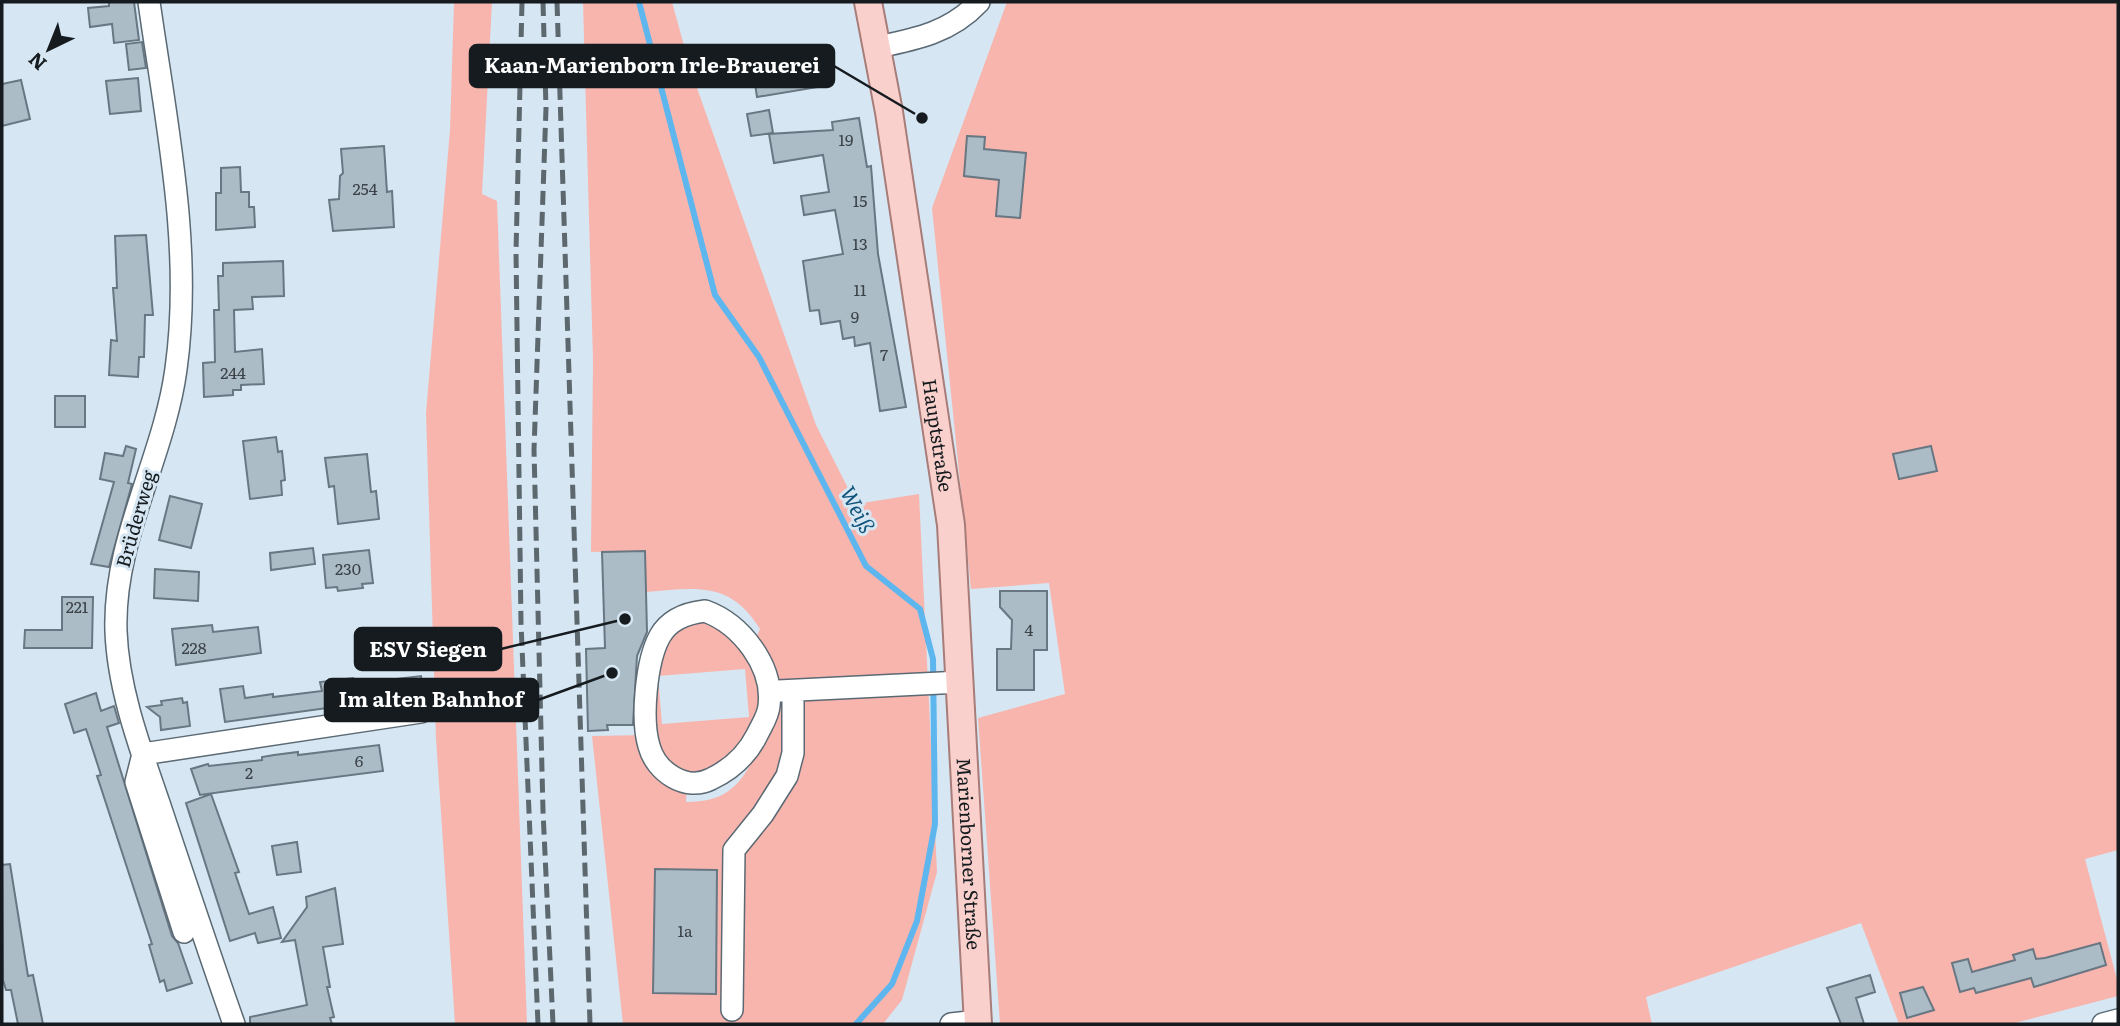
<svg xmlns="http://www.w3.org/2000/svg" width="2120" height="1026" viewBox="0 0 2120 1026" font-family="Literata,serif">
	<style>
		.green { fill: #f8b5ae; fill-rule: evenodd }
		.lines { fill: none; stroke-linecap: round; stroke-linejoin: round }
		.stream { stroke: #5eb6ef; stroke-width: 6 }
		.building { fill: #acbcc7; stroke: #687782; stroke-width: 2 }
		.minor-casing { stroke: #5a6973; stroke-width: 24 }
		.major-casing { stroke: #a77c79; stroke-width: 30 }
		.minor { stroke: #fff; stroke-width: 21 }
		.major { stroke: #f9d0cc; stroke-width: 26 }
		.rail { stroke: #5d676e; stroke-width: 5; stroke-dasharray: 14 7; stroke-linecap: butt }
		.labels { text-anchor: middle; stroke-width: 6; stroke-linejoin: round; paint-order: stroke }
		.number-label { font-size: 16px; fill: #3b4349 }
		.street-label { font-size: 19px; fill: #151b1f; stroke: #d6e7f3 }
		.water-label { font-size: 21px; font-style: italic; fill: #11547b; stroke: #d6e7f3 }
		.leader { fill: none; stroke: #151b1f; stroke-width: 2.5 }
		.callout-dot { fill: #151b1f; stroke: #d6e7f3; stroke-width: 2.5 }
		.callout { fill: #151b1f; stroke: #151b1f; stroke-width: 2.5 }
		.callout-label { font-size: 21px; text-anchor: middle; font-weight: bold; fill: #fff }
	</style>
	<rect width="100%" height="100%" fill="#d6e7f3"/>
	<!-- green -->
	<path class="green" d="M454 2H492L482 194 497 201 527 1024H455L436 738 426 413 450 130Z
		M583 2H672L691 71 816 425 856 504 919 494 937 872 902 1000 883 1024H623L592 736 647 735 655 650 691 612 752 647 760 629C730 580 696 588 646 592L644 551 591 552 593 361ZM745 669 749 717 662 724 658 676ZM760 745C743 782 730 802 686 802L687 783Z
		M1007 2H2118V850L2085 859 2118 983V996L2011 1024H1899L1861 923 1646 997 1652 1024H1000L978 718 1065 694 1049 583 971 589 932 208Z"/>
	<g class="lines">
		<!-- stream -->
		<path class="stream" d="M639 2 715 295 759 357 866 566 920 609 933 659 935 824 917 921 892 984 856 1024"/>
	</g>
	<!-- building -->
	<path class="building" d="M109 2H134L139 40 114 43 112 24 90 27 88 8 109 6Z
		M142 42 146 68 129 70 126 44Z
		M820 60 824 86 757 97 753 70Z
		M138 78 141 111 110 114 106 81Z
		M21 80 30 119 2 126V84Z
		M769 110 773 133 751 136 747 114Z
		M859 118 867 167 871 166 878 254 906 407 880 411 870 343 855 346 854 337 843 339 840 321 821 324 819 310 810 311 803 261 843 254 835 210 804 215 801 196 829 192 823 155 774 163 769 134 833 130 832 122Z
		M967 136 985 137 984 149 1026 153 1020 218 996 216 999 180 964 176Z
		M384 146 387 192 392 191 394 227 333 231 329 200 339 199 340 176 343 173 341 149Z
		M240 167 241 192H249V207H254L255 227 216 230V193H221V168Z
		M146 235 153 315H145L144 357H139L138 377 109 375 111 340 117 341 113 288H117L115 236Z
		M283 261 284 296 252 297 253 309 234 310 235 352 262 349 264 384 241 385V390H233V395L204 397 203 363 215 362 214 310H219L218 276H223V263Z
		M55 396H85V427H55Z
		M276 437 278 452 282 451 285 480 281 481 282 495 250 499 243 441Z
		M126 446 136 449 128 483 132 484 109 567 91 564 114 482 100 479 105 453 123 456Z
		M1931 446 1937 471 1899 479 1893 454Z
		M367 454 371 492 376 491 379 519 338 524 334 486 329 487 325 458Z
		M170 496 202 504 191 548 159 540Z
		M313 548 315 564 271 570 270 553Z
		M369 550 373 583 362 584 363 588 338 591 337 587 326 588 323 555Z
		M645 551 647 632 637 656 633 725H607L608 730 588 731 586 649 605 648 602 552Z
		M155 569 199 572 198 601 154 598Z
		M1000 591H1047V650H1034V690H997V649H1011L1012 620 1000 607Z
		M62 597H93L92 648H24L25 630H62Z
		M212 625 213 632 258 627 261 653 176 665 172 629Z
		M421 676 423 695 225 722 220 689 243 686 245 698 273 694V697L322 691 320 682 353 678 354 684Z
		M96 693 101 711 114 706 119 723 107 727 172 936 178 943 192 983 167 991 164 980 160 982 149 945 152 944 101 788 97 776 101 775 86 729 74 733 65 704Z
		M182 698 183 703 187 702 190 726 161 730 160 717 147 707 162 705 161 701Z
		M379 745 383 771 266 786 200 795 191 769 208 764 209 766 262 760V757L274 755 298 752V755Z
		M211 794 239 872 235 873 249 914 273 907 281 938 258 943 255 933 230 941 186 803Z
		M297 842 301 872 277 875 272 846Z
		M10 864 28 976 33 975 43 1024H18L11 990H6L3 980 2 865Z
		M655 869 717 870 716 994 653 993Z
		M335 888 343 944 323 947 330 987H327L334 1017 330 1018 332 1024H250V1017L307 1005 295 940 282 942 307 907 306 897Z
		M2100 943 2106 965 2034 987 2031 978 1976 993 1974 988 1960 992 1952 963 1968 959 1972 972 2015 960 2013 955 2033 949 2036 959 2045 958Z
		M1870 975 1875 992 1856 998 1864 1024H1841L1827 988Z
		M1923 987 1934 1010 1907 1018 1900 993Z"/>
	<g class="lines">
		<!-- minor casing -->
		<g class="minor-casing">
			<path id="minor" d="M149 2C166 122 193 248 176 369 164 458 113 539 116 631 118 691 142 753 161 809 185 881 209 953 234 1024
				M878 47C917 39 951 32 979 2
				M705 611C741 624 774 666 769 706 768 717 761 726 757 735 747 755 730 770 711 779 686 792 656 772 649 746 641 719 646 661 660 636 669 620 687 613 705 611Z
				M778 691 961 682
				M184 932 136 782 143 754 421 712
				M732 1010 734 850 763 814 787 776 793 753V691
				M951 1024 978 1021
				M2103 1024 2118 1020"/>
		</g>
		<!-- major casing -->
		<g class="major-casing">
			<g id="major">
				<path id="s1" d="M868 2 889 112 951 525 978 1024"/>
			</g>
		</g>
		<!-- minor -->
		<use href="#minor" class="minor"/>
		<!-- major -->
		<use href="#major" class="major"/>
		<!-- rail -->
		<path class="rail" d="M522 2 516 252 521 623 538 1024
			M543 2 546 108 534 450 543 811 553 1024
			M557 2 590 1024"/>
	</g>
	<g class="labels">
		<!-- number labels -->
		<g class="number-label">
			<text x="846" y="146">19</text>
			<text x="365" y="195">254</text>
			<text x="860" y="207">15</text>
			<text x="860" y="250">13</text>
			<text x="860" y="296">11</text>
			<text x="855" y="323">9</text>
			<text x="884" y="361">7</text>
			<text x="233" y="379">244</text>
			<text x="348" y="575">230</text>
			<text x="77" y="613">221</text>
			<text x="1029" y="636">4</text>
			<text x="194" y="654">228</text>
			<text x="359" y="767">6</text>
			<text x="249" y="779">2</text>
			<text x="685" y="937">1a</text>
		</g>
		<!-- street labels -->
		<g class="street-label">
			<text dy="7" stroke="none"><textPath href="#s1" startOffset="439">Hauptstraße</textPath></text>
			<text transform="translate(136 519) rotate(-74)" y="7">Brüderweg</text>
			<text dy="7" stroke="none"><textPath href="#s1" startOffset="859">Marienborner Straße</textPath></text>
		</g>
		<!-- water labels -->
		<g class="water-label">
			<text transform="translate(857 510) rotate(63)" y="7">Weiß</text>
		</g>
	</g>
	<!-- callouts -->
	<path class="leader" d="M922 118L834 66M625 619L501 649M612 673L538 700"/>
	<g class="callout-dot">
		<circle cx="922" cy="118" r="7"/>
		<circle cx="625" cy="619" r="7"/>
		<circle cx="612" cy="673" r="7"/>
	</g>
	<g class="callout">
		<rect x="470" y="45" width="364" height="42" rx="7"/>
		<rect x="355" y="628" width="146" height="42" rx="7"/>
		<rect x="325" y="679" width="213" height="42" rx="7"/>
	</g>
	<g class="callout-label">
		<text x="652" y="73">Kaan-Marienborn Irle-Brauerei</text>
		<text x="428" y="657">ESV Siegen</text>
		<text x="431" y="707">Im alten Bahnhof</text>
	</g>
	<!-- border -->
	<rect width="2120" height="1026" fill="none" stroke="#151b1f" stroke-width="7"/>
	<!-- north arrow -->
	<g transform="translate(49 49) rotate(223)" stroke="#d6e7f3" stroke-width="5" paint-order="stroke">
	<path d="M0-5L12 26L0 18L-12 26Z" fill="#151b1f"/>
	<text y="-10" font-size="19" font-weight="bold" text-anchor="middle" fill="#151b1f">N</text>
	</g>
</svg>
